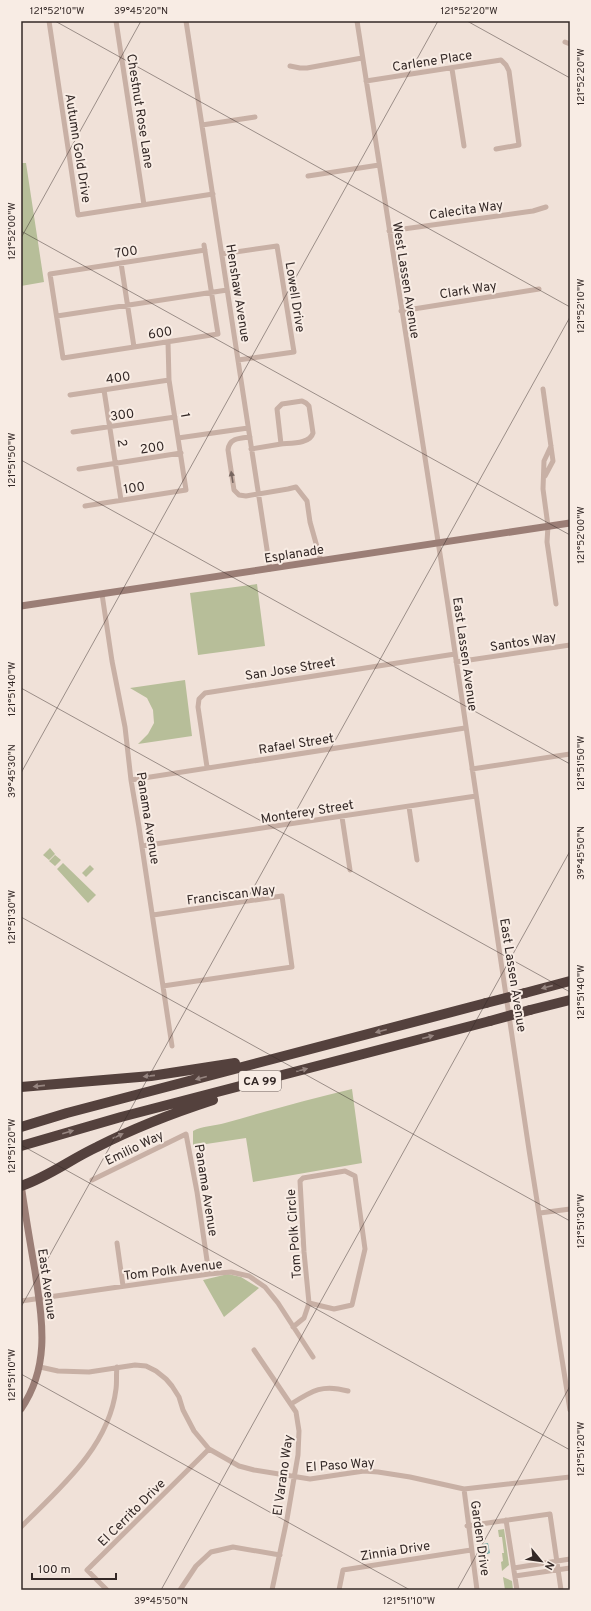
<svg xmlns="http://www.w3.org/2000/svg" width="591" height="1611" viewBox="0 0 591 1611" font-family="Overpass,sans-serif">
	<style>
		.green { fill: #b7be99 }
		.water { fill: #78aca7 }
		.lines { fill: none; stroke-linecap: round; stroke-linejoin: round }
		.street { stroke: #c8b0a5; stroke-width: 5 }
		.secondary { stroke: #9b7e76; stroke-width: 7 }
		.highway { stroke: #54413d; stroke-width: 10 }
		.highway-bridge { stroke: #54413d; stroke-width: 10 }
		.oneway { fill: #76655f }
		.oneway2 { fill: #968580 }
		.ticks { fill: none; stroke: #332826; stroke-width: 1; stroke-opacity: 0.45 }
		.labels { text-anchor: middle; stroke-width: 4; stroke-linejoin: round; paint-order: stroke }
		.shield { fill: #f8ece4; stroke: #6e635f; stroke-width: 1 }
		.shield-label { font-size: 12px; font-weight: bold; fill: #332826 }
		.street-label { font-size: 13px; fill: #332826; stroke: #f8ece4 }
		.neatline { fill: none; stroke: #332826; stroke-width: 1.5 }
		.ticks-label { font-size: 10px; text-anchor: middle; fill: #332826 }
	</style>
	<rect width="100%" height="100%" fill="#f0e1d8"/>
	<!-- green -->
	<path class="green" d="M21 163H26L44 282 21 286Z
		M257 584 265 646 198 655 190 593Z
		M185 680 192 736 138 744 148 734 154 723 153 710 147 698 130 688Z
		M50 848 55 854 49 860 43 855Z
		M55 855 61 860 55 866 49 861Z
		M63 863 96 895 88 903 57 869Z
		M90 865 94 869 86 877 82 873Z
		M352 1089 362 1163 253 1182 246 1138 193 1146V1131C202 1126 215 1126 225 1123 267 1111 310 1099 352 1089Z
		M228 1274 241 1277 259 1288 224 1317 203 1280Z
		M504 1529 509 1565 502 1571 501 1562 503 1561 502 1553H504L502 1537H499L498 1530Z
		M503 1577 512 1581 513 1590H505Z"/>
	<!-- water -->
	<path class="water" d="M488 1543 490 1553 485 1555 483 1544Z"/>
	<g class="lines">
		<!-- street -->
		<path class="street" d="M49 21 78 215 213 194
			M116 21 144 205
			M186 21 270 569
			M357 21 447 599 529 1150 570 1410
			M565 42 570 44
			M290 66 300 68H307L362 58
			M452 69 464 146
			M366 81 501 60 506 65 509 71 519 145 496 149
			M202 125 255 117
			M308 176 379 165
			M389 231 533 211 546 207
			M204 245 218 334 63 358 50 274 205 250
			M222 254 277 246 294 352 238 360
			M121 263 134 347
			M401 311 539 289
			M57 316 227 290
			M543 389 553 461 545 476
			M104 390 121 500
			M70 395 169 380
			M302 401 306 403 309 406 313 433C310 444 291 443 281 444L277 409 282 404Z
			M73 432 175 417
			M250 437C240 438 229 438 228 450L234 490 239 495 246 496 288 489 296 487 307 501 310 522 321 561
			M178 438 248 428
			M551 446 544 461 543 489 548 526 547 542 556 604
			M251 449 281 444
			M79 469 181 453
			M85 506 186 490 169 380 168 342
			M102 594 112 661 125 727 131 780 139 827 172 1046
			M456 662 570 645
			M207 767 198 707 199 699 205 693 455 654
			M472 769 570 754
			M131 780 465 728
			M409 807 417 860
			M342 817 350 870
			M142 846 476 796
			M153 915 282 896 292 967 163 986
			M92 1180 186 1134 197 1192 209 1274
			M540 1213 570 1209
			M117 1243 123 1286
			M21 1301 209 1274 231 1272 249 1276 265 1287 278 1303 313 1357
			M293 1327 304 1318 309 1303 304 1252 300 1181 303 1178 345 1171 355 1176 365 1249 352 1305 334 1309 309 1303
			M254 1350 296 1412 299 1431 298 1455 287 1519 272 1590
			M40 1367 58 1371 89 1372 135 1365 146 1366 156 1371 166 1379 172 1386 179 1397 183 1410 194 1431 209 1449 239 1466 254 1470 310 1479 364 1471 378 1472 410 1477 464 1489 570 1477
			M291 1404C313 1390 323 1384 348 1391
			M464 1489 477 1590
			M506 1520 517 1590
			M467 1526 550 1514 561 1590
			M21 1527C60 1488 109 1447 116 1389 117 1382 116 1374 117 1367
			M514 1568 570 1559
			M515 1576 570 1568
			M107 1590 87 1570 209 1449
			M180 1590 196 1566 211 1552 233 1547 280 1555
			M339 1590 343 1570 471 1550"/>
		<!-- secondary -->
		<path class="secondary" d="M21 606 570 523
			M21 1184C25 1213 30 1242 35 1271 42 1320 51 1365 21 1409"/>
		<!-- highway -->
		<path class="highway" d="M525 993 570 981
			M530 1010 570 1000
			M21 1087 151 1076 235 1063
			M21 1127 67 1113 486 1003
			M21 1146 121 1117 490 1021
			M21 1186C48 1177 71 1159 97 1147 134 1128 173 1113 213 1100"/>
		<!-- highway-bridge -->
		<path class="highway-bridge" d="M486 1003 525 993
			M490 1021 530 1010"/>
	</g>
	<!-- one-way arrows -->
	<defs><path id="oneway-solid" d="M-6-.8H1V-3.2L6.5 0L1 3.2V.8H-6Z"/></defs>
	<use class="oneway" href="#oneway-solid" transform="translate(232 477) rotate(-99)"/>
	<g class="oneway2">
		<use href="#oneway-solid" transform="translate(547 987) rotate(165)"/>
		<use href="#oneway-solid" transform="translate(381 1031) rotate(165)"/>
		<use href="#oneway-solid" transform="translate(428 1037) rotate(-15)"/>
		<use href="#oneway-solid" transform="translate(302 1070) rotate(-15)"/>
		<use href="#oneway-solid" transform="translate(149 1076) rotate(174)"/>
		<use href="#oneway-solid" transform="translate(201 1078) rotate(165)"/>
		<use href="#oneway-solid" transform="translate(39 1086) rotate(174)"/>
		<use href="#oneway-solid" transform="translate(68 1132) rotate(-16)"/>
		<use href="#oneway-solid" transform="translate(118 1136) rotate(-25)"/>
	</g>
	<!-- ticks -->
	<path class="ticks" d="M55 21 570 307M467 21 570 78M21 231 570 535M21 238 141 21M21 460 570 764M21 688 570 992M21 773 438 21M21 917 570 1221M21 1145 570 1450M21 1307 570 317M21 1374 410 1590M161 1590 570 851M457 1590 570 1386"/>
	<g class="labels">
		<!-- shield labels -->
		<rect class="shield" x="239" y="1071" width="42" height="20" rx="3"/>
		<g class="shield-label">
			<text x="260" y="1085">CA 99</text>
		</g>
		<!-- street labels -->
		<g class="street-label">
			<text transform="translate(432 60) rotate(-9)" y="5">Carlene Place</text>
			<text transform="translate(141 111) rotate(81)" y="5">Chestnut Rose Lane</text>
			<text transform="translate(79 148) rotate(81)" y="5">Autumn Gold Drive</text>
			<text transform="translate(466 209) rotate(-8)" y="5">Calecita Way</text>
			<text transform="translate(126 251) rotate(-9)" y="5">700</text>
			<text transform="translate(407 280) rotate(81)" y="5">West Lassen Avenue</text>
			<text transform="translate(468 289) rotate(-9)" y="5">Clark Way</text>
			<text transform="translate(239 293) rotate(81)" y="5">Henshaw Avenue</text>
			<text transform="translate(296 297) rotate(81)" y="5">Lowell Drive</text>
			<text transform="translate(160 332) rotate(-9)" y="5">600</text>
			<text transform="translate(118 377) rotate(-9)" y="5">400</text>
			<text transform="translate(122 414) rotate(-8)" y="5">300</text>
			<text transform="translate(186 415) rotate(81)" y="5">1</text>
			<text transform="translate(123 443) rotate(81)" y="5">2</text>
			<text transform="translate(152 447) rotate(-9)" y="5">200</text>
			<text transform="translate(134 487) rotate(-9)" y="5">100</text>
			<text transform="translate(294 553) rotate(-9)" y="5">Esplanade</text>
			<text transform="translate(523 641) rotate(-9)" y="5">Santos Way</text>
			<text transform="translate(466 654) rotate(82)" y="5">East Lassen Avenue</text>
			<text transform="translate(290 668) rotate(-9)" y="5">San Jose Street</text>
			<text transform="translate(296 743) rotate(-9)" y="5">Rafael Street</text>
			<text transform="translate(307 811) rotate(-9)" y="5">Monterey Street</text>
			<text transform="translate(149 818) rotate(81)" y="5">Panama Avenue</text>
			<text transform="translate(231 894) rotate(-7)" y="5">Franciscan Way</text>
			<text transform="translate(514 975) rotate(81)" y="5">East Lassen Avenue</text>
			<text transform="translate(134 1147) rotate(-26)" y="5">Emilio Way</text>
			<text transform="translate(207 1190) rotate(81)" y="5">Panama Avenue</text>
			<text transform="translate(293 1234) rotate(-94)" y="5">Tom Polk Circle</text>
			<text transform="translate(173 1269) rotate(-7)" y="5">Tom Polk Avenue</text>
			<text transform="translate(48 1284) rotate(82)" y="5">East Avenue</text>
			<text transform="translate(340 1464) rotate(-4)" y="5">El Paso Way</text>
			<text transform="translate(282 1475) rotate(-82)" y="5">El Varano Way</text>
			<text transform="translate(131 1512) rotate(-45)" y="5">El Cerrito Drive</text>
			<text transform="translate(481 1538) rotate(82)" y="5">Garden Drive</text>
			<text transform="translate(395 1550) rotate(-9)" y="5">Zinnia Drive</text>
		</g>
	</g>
	<!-- border -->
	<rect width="591" height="1611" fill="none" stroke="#f8ece4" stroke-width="44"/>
	<!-- north arrow -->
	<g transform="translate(541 1561) rotate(119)" stroke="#f8ece4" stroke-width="3" paint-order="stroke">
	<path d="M0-3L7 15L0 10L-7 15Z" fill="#332826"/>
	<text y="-6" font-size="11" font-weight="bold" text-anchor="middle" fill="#332826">N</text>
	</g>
	<!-- scale -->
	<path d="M32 1573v6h84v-6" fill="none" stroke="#332826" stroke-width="2"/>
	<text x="38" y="1573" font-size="12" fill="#332826" stroke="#f8ece4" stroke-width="3" paint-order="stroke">100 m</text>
	<rect x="22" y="22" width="547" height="1567" class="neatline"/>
	<g class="ticks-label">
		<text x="57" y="14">121°52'10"W</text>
		<text x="141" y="14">39°45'20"N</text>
		<text x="469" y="14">121°52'20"W</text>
		<text transform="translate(580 77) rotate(-90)" y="4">121°52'20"W</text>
		<text transform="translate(11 231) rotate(-90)" y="4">121°52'00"W</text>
		<text transform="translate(580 306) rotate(-90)" y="4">121°52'10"W</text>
		<text transform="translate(11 460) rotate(-90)" y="4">121°51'50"W</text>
		<text transform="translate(580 535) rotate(-90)" y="4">121°52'00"W</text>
		<text transform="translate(11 689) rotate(-90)" y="4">121°51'40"W</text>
		<text transform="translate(580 763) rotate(-90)" y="4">121°51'50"W</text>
		<text transform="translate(11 771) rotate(-90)" y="4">39°45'30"N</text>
		<text transform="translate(580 853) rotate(-90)" y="4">39°45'50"N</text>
		<text transform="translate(11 917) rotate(-90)" y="4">121°51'30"W</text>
		<text transform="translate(580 992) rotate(-90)" y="4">121°51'40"W</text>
		<text transform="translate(11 1146) rotate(-90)" y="4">121°51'20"W</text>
		<text transform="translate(580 1221) rotate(-90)" y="4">121°51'30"W</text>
		<text transform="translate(11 1375) rotate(-90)" y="4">121°51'10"W</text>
		<text transform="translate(580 1449) rotate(-90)" y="4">121°51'20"W</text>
		<text x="161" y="1604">39°45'50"N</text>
		<text x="409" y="1604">121°51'10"W</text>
	</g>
</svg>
